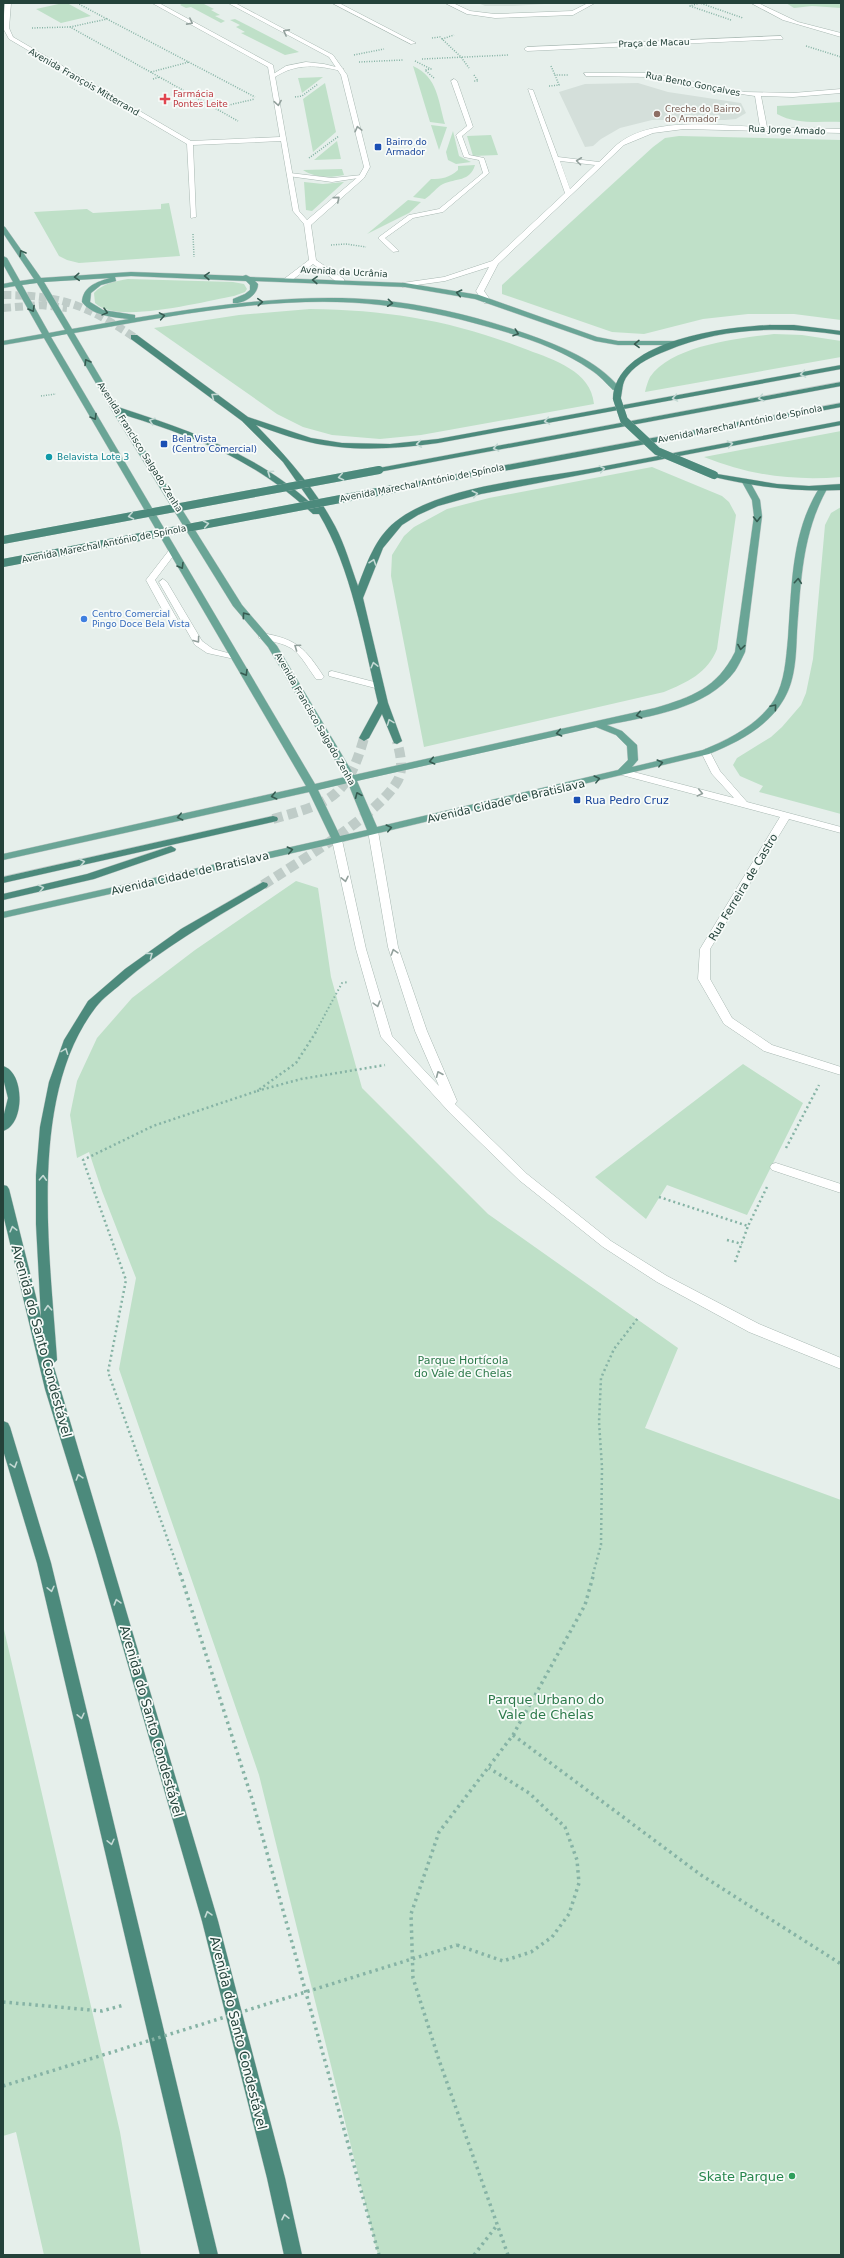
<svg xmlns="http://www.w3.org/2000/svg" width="844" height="2258" viewBox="0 0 844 2258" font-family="'DejaVu Sans',sans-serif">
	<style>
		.built { fill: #d4dfda }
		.green { fill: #bfe0c8 }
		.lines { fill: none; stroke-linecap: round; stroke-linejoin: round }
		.trunk-tunnel-far1 { stroke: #bfccc8; stroke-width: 8; stroke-dasharray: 8 4; stroke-linecap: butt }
		.trunk-tunnel { stroke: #bfccc8; stroke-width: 10; stroke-dasharray: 10 5; stroke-linecap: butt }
		.service-casing { stroke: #a8b8b2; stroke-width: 1 }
		.pedestrian-casing { stroke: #a8b8b2; stroke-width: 1 }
		.minor-casing { stroke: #a8b8b2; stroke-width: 1 }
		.tertiary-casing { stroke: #a8b8b2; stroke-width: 1 }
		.primary-casing { stroke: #c2cac8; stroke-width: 1 }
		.trunk-casing { stroke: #c2cac8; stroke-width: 1 }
		.path-far3 { stroke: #86b3a5; stroke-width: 1.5; stroke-dasharray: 1 1.5; stroke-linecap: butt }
		.path-far2 { stroke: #86b3a5; stroke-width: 2; stroke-dasharray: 1.5 2.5; stroke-linecap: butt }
		.path-far1 { stroke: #86b3a5; stroke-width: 2.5; stroke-dasharray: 2 3; stroke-linecap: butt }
		.path { stroke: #86b3a5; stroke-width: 3.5; stroke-dasharray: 2.5 4; stroke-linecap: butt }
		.service { fill: #fff; fill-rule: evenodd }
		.pedestrian { fill: #fff; fill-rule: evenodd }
		.minor { fill: #fff; fill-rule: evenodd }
		.tertiary { fill: #fff; fill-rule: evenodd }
		.primary { fill: #6aa596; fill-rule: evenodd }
		.trunk { fill: #4c8a7c; fill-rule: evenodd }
		.trunk-bridge-casing { stroke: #c2cac8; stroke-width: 8; stroke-linecap: butt }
		.path-bridge { stroke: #86b3a5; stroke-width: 3.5; stroke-dasharray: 2.5 4; stroke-linecap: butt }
		.trunk-bridge { stroke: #4c8a7c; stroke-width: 8 }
		.oneway { stroke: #92a09c }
		.oneway2 { stroke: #365b51 }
		.oneway3 { stroke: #c4d9d4 }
		.health-dot { fill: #e0444e; stroke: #f7fbf9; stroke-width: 1.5 }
		.education-dot { fill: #8d6e63; stroke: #f7fbf9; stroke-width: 1.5 }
		.transit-dot { fill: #1a4fb4; stroke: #f7fbf9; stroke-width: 1.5 }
		.culture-dot { fill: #0f9aa8; stroke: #f7fbf9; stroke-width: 1.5 }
		.shop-dot { fill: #3f7fe0; stroke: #f7fbf9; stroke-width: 1.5 }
		.leisure-dot { fill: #2e9e5b; stroke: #f7fbf9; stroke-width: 1.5 }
		.labels { text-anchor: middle; stroke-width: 3.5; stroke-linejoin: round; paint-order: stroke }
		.far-street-label { font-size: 9px; fill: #24423a; stroke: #f7fbf9 }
		.far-health-label { font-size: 9px; fill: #be3a42; stroke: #f7fbf9; text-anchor: start }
		.far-education-label { font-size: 9px; fill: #785e54; stroke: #f7fbf9; text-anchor: start }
		.far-transit-label { font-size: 9px; fill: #164399; stroke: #f7fbf9; text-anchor: start }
		.far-culture-label { font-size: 9px; fill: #0d838f; stroke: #f7fbf9; text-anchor: start }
		.far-shop-label { font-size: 9px; fill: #366cbe; stroke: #f7fbf9; text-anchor: start }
		.transit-label { font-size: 11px; fill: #164399; stroke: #f7fbf9; text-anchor: start }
		.street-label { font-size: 11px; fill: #24423a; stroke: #f7fbf9 }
		.park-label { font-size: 11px; fill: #2d7a4b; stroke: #f7fbf9 }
		.near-street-label { font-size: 13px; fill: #24423a; stroke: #f7fbf9 }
		.near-park-label { font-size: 13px; fill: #2d7a4b; stroke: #f7fbf9 }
		.near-leisure-label { font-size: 13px; fill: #27864d; stroke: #f7fbf9; text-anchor: end }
	</style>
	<rect width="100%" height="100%" fill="#e6efeb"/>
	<!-- built -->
	<path class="built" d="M478 3H560L513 6H485Z
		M638 83 668 92 741 103 746 113 736 119 725 120H652L620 128 601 139 593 146 585 147 559 92 585 84Z"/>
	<!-- green -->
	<path class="green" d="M63 3H67L91 16 61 23 36 9Z
		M183 3H202L214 9 211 10 220 15 215 16 225 21 221 23 191 7 186 8 180 5Z
		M786 3H841V8L812 6 794 8Z
		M235 19 299 52 285 55 241 33 245 32 236 27 240 25 230 20Z
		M413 66C438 77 438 101 445 124L430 122Z
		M323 77 302 93 298 78Z
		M325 83 336 132 313 152 303 99Z
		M841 102V122C820 121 796 125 777 114V106Z
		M431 125 447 127 439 150Z
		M453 131 459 156 471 162 456 164 448 160 446 152Z
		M491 135 498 155 473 156 467 136Z
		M679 136 841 140V320L794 314H748L703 319 644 334 612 332 502 294V285L653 147 665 138Z
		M337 141 341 159 314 160Z
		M475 165C470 182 456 178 443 184 437 187 431 195 425 199L413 197 431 179C442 179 449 178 458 170V166Z
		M342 169 344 175C330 178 315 178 303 170Z
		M304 182 323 184 344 182 312 211 306 210Z
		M408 200 421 202 409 213 367 234Z
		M169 203 180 256 79 263 67 260 59 256 34 212 87 209 93 213 161 209V204Z
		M128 279 233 282 244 284 247 289 245 292 234 296C205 301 116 325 95 303L94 293C103 283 116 281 128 279Z
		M310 309C390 310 454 321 528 350 554 360 591 371 594 404L421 435 380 439 332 435 303 427 277 414 154 328 239 315Z
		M774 334 802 335 841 341V357L645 392C646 387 648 381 650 377 672 345 739 338 774 334Z
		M841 431V477C793 481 748 475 704 457Z
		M652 467 722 496 729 502 736 515 717 649C708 673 686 683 664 692L424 747 391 576 392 555 404 536 414 527 447 509 489 498Z
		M841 507V814L759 792 763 786 740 776 733 765 737 758 771 737 782 727 801 705 806 693 813 659 825 525 831 513Z
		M296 881 318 888 331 977 362 1088 488 1214 678 1348 645 1428 841 1500V2255H378L259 1775 119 1369 136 1278 102 1191 89 1152 77 1158 70 1115 77 1081 97 1038 132 998 195 950Z
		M743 1064 803 1103 747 1215 667 1185 646 1219 595 1177Z
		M3 1625 120 2132 141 2255H44L16 2132 3 2136Z"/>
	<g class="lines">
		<!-- trunk-tunnel-far1 -->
		<path class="trunk-tunnel-far1" d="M3 295C61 295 86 305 134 337
			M3 308 41 305 67 308"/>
		<!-- trunk-tunnel -->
		<path class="trunk-tunnel" d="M273 819C330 803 347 798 364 738
			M263 885C298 862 379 815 398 780 404 768 400 753 397 741"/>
		<!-- service casing -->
		<g class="service-casing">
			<path id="service" d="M306 62 324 64 344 69 341 71C318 65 296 63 275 77L270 76 286 66Z
				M290 173 332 178 362 175 365 177 332 182 288 176 287 175Z
				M173 548 177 551 155 580 180 624 175 627 170 624 146 580 170 549Z
				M163 579 167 582 202 641 213 649 239 656V660L207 653 195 645 159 582Z
				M262 633C297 639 305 648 324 677L322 679H316C294 647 297 647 259 638V634Z
				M332 671 382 684 384 686 379 689 329 676V672Z"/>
		</g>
		<!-- pedestrian casing -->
		<g class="pedestrian-casing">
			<path id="pedestrian" d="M332 3H339L416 43 411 44Z
				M781 36 783 39 527 51 524 49 527 47Z
				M454 79 457 81 473 127 462 136 469 155 484 158 489 173 443 212 413 218 385 238 399 251 393 252 379 239V237L409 215 439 209 483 173 479 160 464 157 456 135 467 126 451 81Z
				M776 1163 841 1184V1193L772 1170 770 1167 772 1164Z"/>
		</g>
		<!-- minor casing -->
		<g class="minor-casing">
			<path id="minor" d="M5 3H11L9 28 13 37 191 141 280 137 268 67 152 3H159L273 65 299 211 307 220 359 176 364 167 341 75 329 57 228 3H235L333 55 347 75 370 167 364 178 311 225 316 260 344 279V283H338L313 264 291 281 284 279 309 260 304 224 293 211 281 141 193 145 196 217 191 218 187 144 9 39 3 28Z
				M445 3H453L470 11 495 14 572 11 588 3H595L573 15 495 18 467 14Z
				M751 3H758L798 22 841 33V37L783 20Z
				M584 73H651L745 92 793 93 841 89V93L793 97 761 96 767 127 841 129V133L684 129 653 133 624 145 498 264 484 291 491 301 490 303H484L476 291 489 267 445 281 402 287V283L444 277 492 261 565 193 528 89 533 90 558 157 599 162C606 156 612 148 619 143 655 116 719 126 760 127L755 96 693 87 651 77 586 76ZM560 161 595 165 570 189Z
				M706 749 709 750 720 771 747 802 841 827V833L789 819 710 949V979L732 1018 772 1045 841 1067V1075L764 1051 724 1024 698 979 700 949 780 817 618 774 617 772 622 769 734 798 712 774 701 752Z"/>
		</g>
		<!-- tertiary casing -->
		<g class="tertiary-casing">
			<path id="tertiary" d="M373 828 378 831 398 947 427 1031 457 1101 455 1104 527 1174 611 1241 667 1276 759 1324 841 1358V1369L749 1332 657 1282 603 1247 519 1180 450 1113 381 1037 356 949 332 840 337 837 342 840 366 949 392 1036 439 1086 415 1031 388 947 368 831Z"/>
		</g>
		<!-- primary casing -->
		<g class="primary-casing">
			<path id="primary" d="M3 226 5 227 41 278 131 272 243 276 246 275 250 277 405 283 479 295 597 337 618 341H676L680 343 676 345H618L595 341 475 299 405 287 255 281 258 284C258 295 244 304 233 303V299L245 294 250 290V285L246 281 131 276 115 277 116 281 101 285 91 293 90 302 103 310 135 315V318C216 305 298 293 379 300 429 305 479 317 527 334 560 346 597 360 620 388L613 390C606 383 599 375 591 370 560 348 521 336 485 326 450 316 416 309 381 305 282 293 171 316 74 333L119 409 242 605 277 646 354 775 655 708C692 697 717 688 735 652L754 516 752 500 742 482 746 479 749 480 760 500 762 516 745 652C742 658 739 665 735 671 707 709 650 716 607 725L622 731 637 745 638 760 632 767 703 750C729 739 758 725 774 700 785 682 786 658 788 638 792 586 791 532 820 487L823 486 827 489C802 534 801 581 797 631 796 653 796 679 784 699 768 727 738 742 709 754L337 843 3 918V912L331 838 309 792 3 860V854L306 786 44 338 3 345V341L42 334 15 286 3 288V284L13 282 3 264V256L7 258 20 281 34 279 3 233ZM110 278C97 282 83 286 82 302 93 316 112 317 129 319L72 329 44 282ZM37 283 65 330 49 333 22 285ZM67 334 111 409 233 606 268 647 345 777 315 784 51 337ZM596 727 616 735 627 746 628 760 618 770 377 827 357 781ZM348 783 367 830 340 836 318 790Z"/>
		</g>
		<!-- trunk casing -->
		<g class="trunk-casing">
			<path id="trunk" d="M770 325H794L841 331V335C782 326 722 327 666 351 653 356 637 363 628 375 621 383 623 392 620 401L613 399C615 340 725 327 770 325Z
				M131 335H137L248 417 311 438 342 443 390 444 438 439 841 365V369L438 443C395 449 351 452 309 442 291 438 273 431 256 425 286 456 315 488 335 526 345 545 351 567 358 586 367 563 375 538 395 522 439 486 534 479 589 469 673 453 757 437 841 421V425L481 494 438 506 418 515 402 525 383 548 363 598 388 703 402 741 397 744 394 743 382 714 369 738 364 741 359 738 378 703C364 643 351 567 319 514H313C250 456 192 436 112 411V407H118C189 430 257 454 313 505L283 462 242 421 131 339Z
				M841 382V386L379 472 375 470 379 468Z
				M841 403V407L393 492 389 489 393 486Z
				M711 473 777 484 809 486 841 484V490C798 492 756 487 714 477L710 475Z
				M273 816 277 817 278 819 277 821 3 883V877Z
				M171 846 176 849 175 851 94 879 3 900V894L87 874Z
				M263 882 267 883 268 885 267 887C217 917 165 946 121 984 113 991 103 998 96 1007 27 1096 50 1254 57 1360L53 1364 218 1921 285 2178 302 2255H284L267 2178 202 1921 96 1554 45 1389 3 1214V1185L7 1186 9 1189 41 1317 36 1224V1175L40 1127 49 1082 64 1040 88 1001 125 969 181 929Z
				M3 1066C25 1072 25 1125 3 1131V1118L8 1098 3 1078Z
				M3 1421 8 1423 10 1427 51 1563 218 2255H200L37 1563 3 1450Z"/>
		</g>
		<!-- path-far3 -->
		<path class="path-far3" d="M77 3 107 19
			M731 20 690 6 700 3 743 18
			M70 27 107 19 255 97
			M32 28 70 27 238 121
			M432 38 440 37 461 57 469 68
			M442 39 454 35
			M806 46 841 57
			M354 55 384 49
			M422 59 509 55
			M415 61 431 69 425 70 435 79
			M359 62 403 60
			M551 66 555 75
			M151 72 189 62
			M474 75 478 81H474
			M153 79 160 77
			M549 86 559 85 555 75H568
			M295 97 302 96 318 84
			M216 108 255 99
			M309 158 339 136
			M193 234 194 257
			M331 245 346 244 366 247
			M41 396 56 394"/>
		<!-- path-far2 -->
		<path class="path-far2" d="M315 1033 342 983 349 982"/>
		<!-- path-far1 -->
		<path class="path-far1" d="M316 1032 296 1063 257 1091 301 1079 385 1065
			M786 1148 819 1085
			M659 1197 748 1226 767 1187
			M727 1240 742 1244
			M735 1262 748 1226
			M180 1574 108 1372 126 1280 83 1160 153 1126 257 1091
			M593 1574 601 1545 602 1467 599 1422 601 1378 614 1349 638 1318"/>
		<!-- path -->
		<path class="path" d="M180 1573 252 1799 379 2255
			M513 1735 701 1875 841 1964
			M457 1945 503 1961 531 1952 552 1937 569 1914 579 1883 577 1860 565 1827 529 1793 489 1768
			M3 2002 102 2011 124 2005
			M474 2255 498 2224
			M508 2255 439 2060 413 1978 411 1914 439 1832 513 1735 585 1605 594 1573"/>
		<!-- service -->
		<use href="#service" class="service"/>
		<!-- pedestrian -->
		<use href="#pedestrian" class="pedestrian"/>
		<!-- minor -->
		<use href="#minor" class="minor"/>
		<!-- tertiary -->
		<use href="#tertiary" class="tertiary"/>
		<!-- primary -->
		<use href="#primary" class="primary"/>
		<!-- trunk -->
		<use href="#trunk" class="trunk"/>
		<!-- trunk-bridge casing -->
		<g class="trunk-bridge-casing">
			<path id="trunk-bridge" d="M617 399 624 420 657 451 714 475
				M3 540 379 470
				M3 563 393 489"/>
		</g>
		<!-- path-bridge -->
		<path class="path-bridge" d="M3 2086 457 1945"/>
		<!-- trunk-bridge -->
		<use href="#trunk-bridge" class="trunk-bridge"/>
	</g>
	<!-- one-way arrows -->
	<defs><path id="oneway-chevron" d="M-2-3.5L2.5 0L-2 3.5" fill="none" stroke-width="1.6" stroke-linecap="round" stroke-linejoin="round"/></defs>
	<g class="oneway">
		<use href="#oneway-chevron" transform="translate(190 22) rotate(28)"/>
		<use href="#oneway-chevron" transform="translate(286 32) rotate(-152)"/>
		<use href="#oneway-chevron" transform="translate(278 103) rotate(81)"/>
		<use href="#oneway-chevron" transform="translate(358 129) rotate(-104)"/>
		<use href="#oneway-chevron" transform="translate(579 161) rotate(-173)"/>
		<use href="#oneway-chevron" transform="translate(337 199) rotate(-40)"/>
		<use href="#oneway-chevron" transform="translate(197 640) rotate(54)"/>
		<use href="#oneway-chevron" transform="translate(297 647) rotate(-145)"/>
		<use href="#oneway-chevron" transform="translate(700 793) rotate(13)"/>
		<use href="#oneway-chevron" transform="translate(345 879) rotate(78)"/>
		<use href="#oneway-chevron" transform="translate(394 952) rotate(-107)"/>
		<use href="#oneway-chevron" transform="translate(377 1004) rotate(74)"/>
		<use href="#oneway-chevron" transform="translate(439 1074) rotate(-113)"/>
	</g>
	<g class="oneway2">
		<use href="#oneway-chevron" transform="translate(22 253) rotate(-121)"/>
		<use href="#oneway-chevron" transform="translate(207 276) rotate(-178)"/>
		<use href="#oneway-chevron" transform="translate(77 277) rotate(176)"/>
		<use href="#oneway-chevron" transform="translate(315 280) rotate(-178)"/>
		<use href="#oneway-chevron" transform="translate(459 293) rotate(-168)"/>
		<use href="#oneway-chevron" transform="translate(260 302) rotate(-4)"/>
		<use href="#oneway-chevron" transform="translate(390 303) rotate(6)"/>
		<use href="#oneway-chevron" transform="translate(32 309) rotate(60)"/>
		<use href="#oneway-chevron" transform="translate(105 312) rotate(15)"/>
		<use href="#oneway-chevron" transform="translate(162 316) rotate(-10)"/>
		<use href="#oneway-chevron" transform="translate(516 333) rotate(19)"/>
		<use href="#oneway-chevron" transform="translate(637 344) rotate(179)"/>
		<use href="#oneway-chevron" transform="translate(87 362) rotate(-121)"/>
		<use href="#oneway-chevron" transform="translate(94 417) rotate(59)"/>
		<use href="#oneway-chevron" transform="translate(757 519) rotate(90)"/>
		<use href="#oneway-chevron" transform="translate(181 566) rotate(59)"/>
		<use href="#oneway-chevron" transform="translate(798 581) rotate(-85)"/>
		<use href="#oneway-chevron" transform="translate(245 615) rotate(-126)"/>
		<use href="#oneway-chevron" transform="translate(741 647) rotate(99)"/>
		<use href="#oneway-chevron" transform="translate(245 673) rotate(59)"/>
		<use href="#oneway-chevron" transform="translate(774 707) rotate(-50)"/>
		<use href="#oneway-chevron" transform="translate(639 715) rotate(167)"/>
		<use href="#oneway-chevron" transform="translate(559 733) rotate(168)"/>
		<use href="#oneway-chevron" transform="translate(432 761) rotate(168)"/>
		<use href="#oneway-chevron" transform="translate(660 763) rotate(-14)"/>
		<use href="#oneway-chevron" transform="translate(597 779) rotate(-14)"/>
		<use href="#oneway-chevron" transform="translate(358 795) rotate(-113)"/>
		<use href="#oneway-chevron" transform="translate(274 796) rotate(167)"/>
		<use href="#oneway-chevron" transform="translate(180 817) rotate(167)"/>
		<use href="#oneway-chevron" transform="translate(389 828) rotate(-13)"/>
		<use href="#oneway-chevron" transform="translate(290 850) rotate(-12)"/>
	</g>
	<g class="oneway3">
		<use href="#oneway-chevron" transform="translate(803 374) rotate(170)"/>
		<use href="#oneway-chevron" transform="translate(214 396) rotate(-143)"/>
		<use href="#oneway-chevron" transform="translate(675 398) rotate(170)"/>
		<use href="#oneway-chevron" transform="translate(761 398) rotate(169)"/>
		<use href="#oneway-chevron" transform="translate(152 421) rotate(-161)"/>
		<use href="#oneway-chevron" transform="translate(547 421) rotate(170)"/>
		<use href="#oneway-chevron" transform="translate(419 444) rotate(172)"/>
		<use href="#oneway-chevron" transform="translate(730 444) rotate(-11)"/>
		<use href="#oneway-chevron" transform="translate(496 448) rotate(169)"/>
		<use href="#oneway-chevron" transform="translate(602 469) rotate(-11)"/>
		<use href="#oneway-chevron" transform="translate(270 473) rotate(-146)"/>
		<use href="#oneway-chevron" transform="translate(341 477) rotate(169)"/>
		<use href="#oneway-chevron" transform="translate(475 494) rotate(-13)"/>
		<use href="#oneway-chevron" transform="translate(131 516) rotate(169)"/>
		<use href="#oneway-chevron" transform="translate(206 524) rotate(-11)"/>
		<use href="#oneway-chevron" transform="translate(373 562) rotate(-71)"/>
		<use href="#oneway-chevron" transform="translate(374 665) rotate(-104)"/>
		<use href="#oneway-chevron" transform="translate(390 722) rotate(-111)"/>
		<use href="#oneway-chevron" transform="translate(82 862) rotate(-13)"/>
		<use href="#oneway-chevron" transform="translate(41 888) rotate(-13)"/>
		<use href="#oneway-chevron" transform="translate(150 955) rotate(-36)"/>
		<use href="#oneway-chevron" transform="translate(65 1051) rotate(-69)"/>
		<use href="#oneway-chevron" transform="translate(43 1178) rotate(-87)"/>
		<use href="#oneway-chevron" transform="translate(13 1229) rotate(-104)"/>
		<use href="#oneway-chevron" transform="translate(48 1308) rotate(-93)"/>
		<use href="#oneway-chevron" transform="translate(14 1465) rotate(73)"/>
		<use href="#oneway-chevron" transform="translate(79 1477) rotate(-107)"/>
		<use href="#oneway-chevron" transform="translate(51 1589) rotate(77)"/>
		<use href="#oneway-chevron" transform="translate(117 1602) rotate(-106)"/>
		<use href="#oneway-chevron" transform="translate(81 1716) rotate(77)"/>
		<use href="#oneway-chevron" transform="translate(111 1842) rotate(77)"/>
		<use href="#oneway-chevron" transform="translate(208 1914) rotate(-106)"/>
		<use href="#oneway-chevron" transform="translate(285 2217) rotate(-102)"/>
	</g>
	<!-- markers -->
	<path class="health-dot" d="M163 93h4v4h4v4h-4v4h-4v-4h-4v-4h4z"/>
	<circle class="education-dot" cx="657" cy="114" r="4"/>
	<g class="transit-dot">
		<rect x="374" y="143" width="8" height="8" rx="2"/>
		<rect x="160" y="440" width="8" height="8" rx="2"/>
		<rect x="573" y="796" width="8" height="8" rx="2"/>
	</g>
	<circle class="culture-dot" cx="49" cy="457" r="4"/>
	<circle class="shop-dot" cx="84" cy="619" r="4"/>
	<circle class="leisure-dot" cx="792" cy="2176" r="4"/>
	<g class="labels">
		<!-- far-street labels -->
		<g class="far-street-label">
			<text transform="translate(654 43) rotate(-2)" y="3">Praça de Macau</text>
			<text transform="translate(84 82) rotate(30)" y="3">Avenida François Mitterrand</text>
			<text transform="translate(693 84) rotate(11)" y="3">Rua Bento Gonçalves</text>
			<text transform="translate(787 130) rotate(2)" y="3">Rua Jorge Amado</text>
			<text transform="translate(344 272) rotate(3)" y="3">Avenida da Ucrânia</text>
			<text transform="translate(740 424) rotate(-11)" y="3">Avenida Marechal António de Spínola</text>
			<text transform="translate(140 447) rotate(58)" y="3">Avenida Francisco Salgado Zenha</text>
			<text transform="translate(422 483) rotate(-11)" y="3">Avenida Marechal António de Spínola</text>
			<text transform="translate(104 544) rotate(-11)" y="3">Avenida Marechal António de Spínola</text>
			<text transform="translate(315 719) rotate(60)" y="3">Avenida Francisco Salgado Zenha</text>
		</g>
		<!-- far-health labels -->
		<g class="far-health-label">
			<text x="173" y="97">Farmácia<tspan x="173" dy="10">Pontes Leite</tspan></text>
		</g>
		<!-- far-education labels -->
		<g class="far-education-label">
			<text x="665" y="112">Creche do Bairro<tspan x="665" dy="10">do Armador</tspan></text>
		</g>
		<!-- far-transit labels -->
		<g class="far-transit-label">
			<text x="386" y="145">Bairro do<tspan x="386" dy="10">Armador</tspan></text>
			<text x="172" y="442">Bela Vista<tspan x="172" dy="10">(Centro Comercial)</tspan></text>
		</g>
		<!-- far-culture labels -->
		<g class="far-culture-label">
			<text x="57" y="460">Belavista Lote 3</text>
		</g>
		<!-- far-shop labels -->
		<g class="far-shop-label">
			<text x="92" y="617">Centro Comercial<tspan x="92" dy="10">Pingo Doce Bela Vista</tspan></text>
		</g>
		<!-- transit labels -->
		<g class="transit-label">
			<text x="585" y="804">Rua Pedro Cruz</text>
		</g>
		<!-- street labels -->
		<g class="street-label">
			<text transform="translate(506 801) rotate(-13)" y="4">Avenida Cidade de Bratislava</text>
			<text transform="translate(190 873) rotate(-13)" y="4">Avenida Cidade de Bratislava</text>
			<text transform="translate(743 887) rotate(-59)" y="4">Rua Ferreira de Castro</text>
		</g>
		<!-- park labels -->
		<g class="park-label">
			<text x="463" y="1364">Parque Hortícola<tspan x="463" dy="13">do Vale de Chelas</tspan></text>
		</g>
		<!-- near-street labels -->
		<g class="near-street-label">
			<text transform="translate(42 1341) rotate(75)" y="5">Avenida do Santo Condestável</text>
			<text transform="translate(152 1721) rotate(74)" y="5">Avenida do Santo Condestável</text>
			<text transform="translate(239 2033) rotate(76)" y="5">Avenida do Santo Condestável</text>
		</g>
		<!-- near-park labels -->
		<g class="near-park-label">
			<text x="546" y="1704">Parque Urbano do<tspan x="546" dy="15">Vale de Chelas</tspan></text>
		</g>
		<!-- near-leisure labels -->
		<g class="near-leisure-label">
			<text x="784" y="2181">Skate Parque</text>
		</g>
	</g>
	<!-- border -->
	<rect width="844" height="2258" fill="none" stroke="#24423a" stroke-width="8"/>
</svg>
